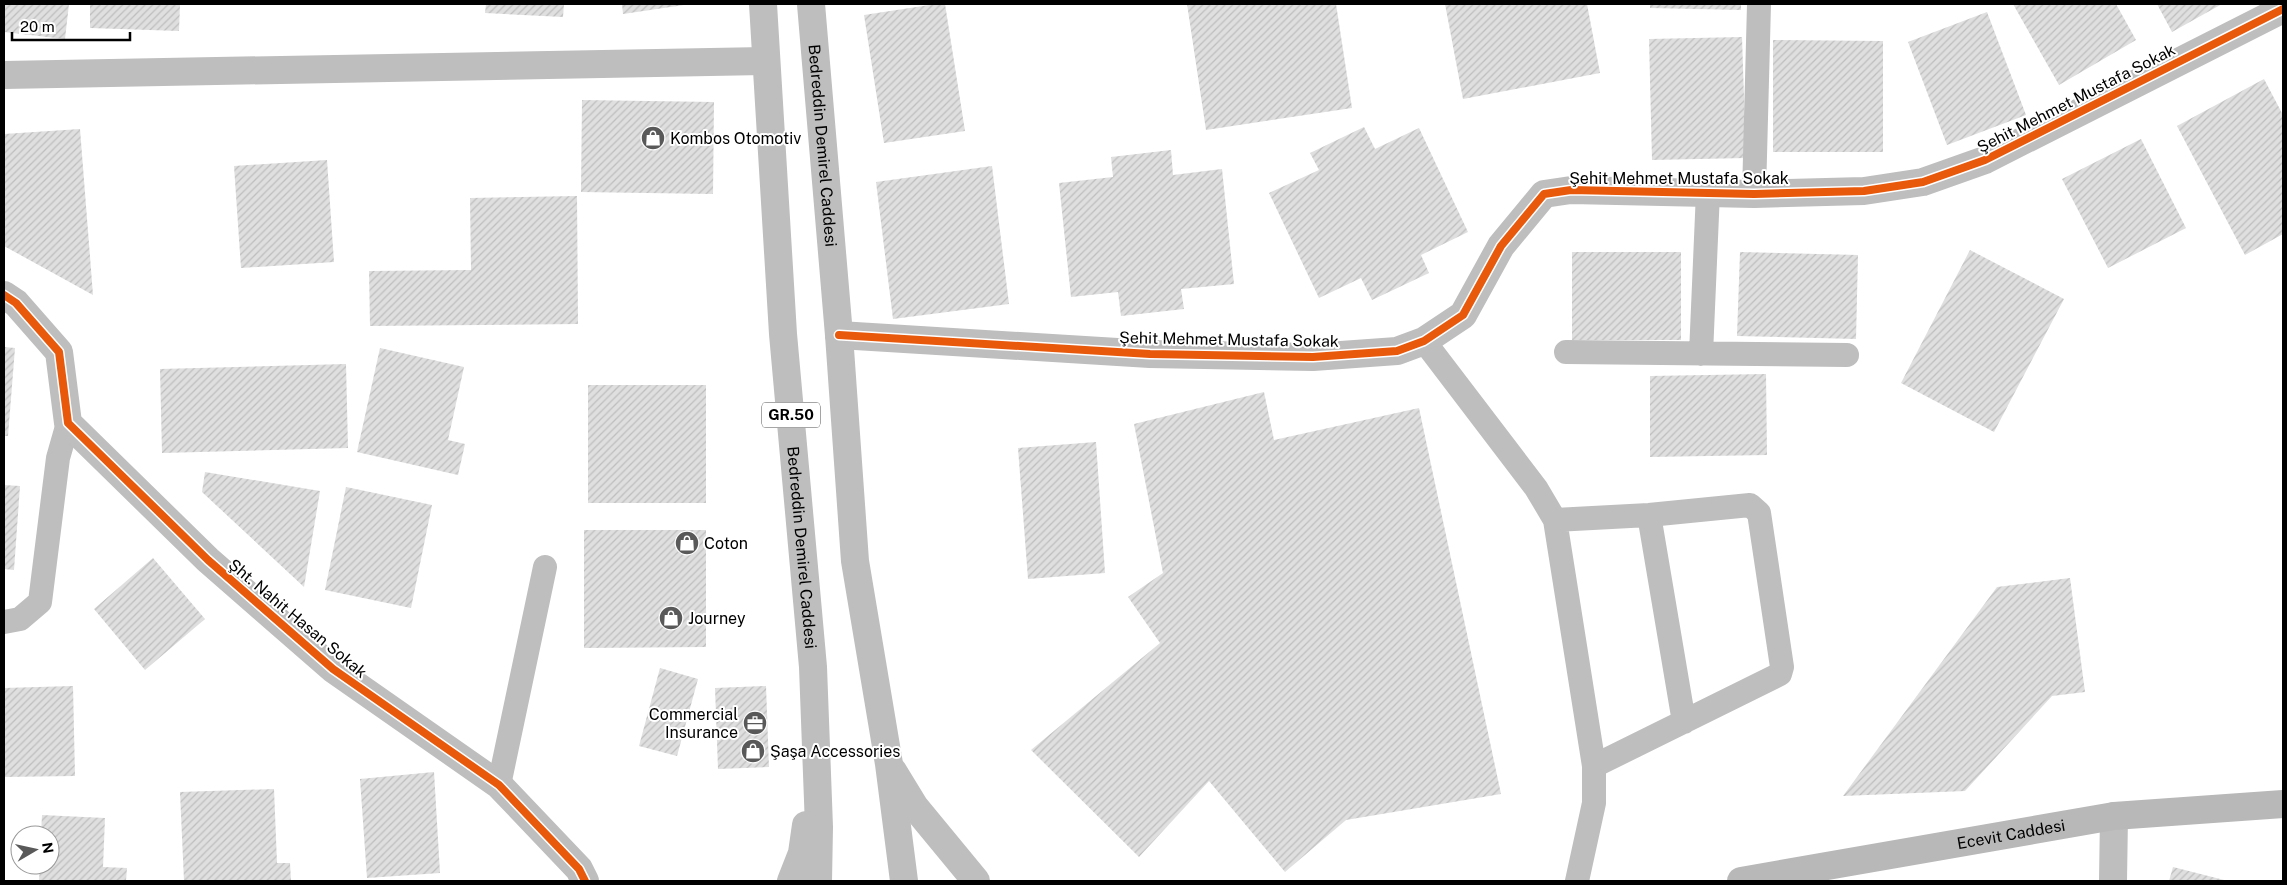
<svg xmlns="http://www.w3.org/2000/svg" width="2287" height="885" viewBox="0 0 2287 885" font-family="'Public Sans',sans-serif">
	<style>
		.building { fill: url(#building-hatch) }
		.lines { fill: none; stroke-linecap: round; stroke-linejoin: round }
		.service { stroke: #bebebe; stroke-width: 24 }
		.minor { stroke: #bebebe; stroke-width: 28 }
		.secondary { stroke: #b8b8b8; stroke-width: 28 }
		.primary { stroke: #bebebe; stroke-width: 28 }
		.cycleway-casing { stroke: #fff; stroke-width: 11 }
		.cycleway { stroke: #e8590c; stroke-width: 8 }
		.labels { text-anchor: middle; stroke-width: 4; stroke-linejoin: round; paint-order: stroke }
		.shield { fill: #fff; stroke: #4c4c4c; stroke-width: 1 }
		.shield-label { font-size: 15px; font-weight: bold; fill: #000 }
		.street-label { font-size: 16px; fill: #000; stroke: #fff }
		.poi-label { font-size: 16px; fill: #000; stroke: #fff; text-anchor: start }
	</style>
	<defs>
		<pattern id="building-hatch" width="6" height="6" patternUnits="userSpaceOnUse" patternTransform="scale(1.25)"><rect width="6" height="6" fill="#dfdfdf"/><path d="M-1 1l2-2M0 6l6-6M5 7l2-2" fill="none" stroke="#bebebe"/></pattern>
	</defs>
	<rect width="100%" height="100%" fill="#fff"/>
	<!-- building -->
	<path class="building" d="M4 4H69L65 39 4 32Z
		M90 4H180L179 31 90 28Z
		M486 4H564L563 17 485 13Z
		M622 4H684V5L623 14Z
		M936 4H945L965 131 884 143 864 15Z
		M1187 4H1336L1352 108 1206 130Z
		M1445 4H1587L1600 73 1463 99Z
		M1650 4H1741V10L1650 8Z
		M2013 4H2116L2136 40 2059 85Z
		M2157 4H2222L2172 32Z
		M1987 12 2026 115 1947 145 1908 42Z
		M1742 37 1746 158 1652 160 1649 39Z
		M1773 40 1883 41V152H1773Z
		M2264 79 2283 115V234L2245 255 2177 126Z
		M582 100 714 102 713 194 581 192Z
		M1364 127 1375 149 1419 128 1468 232 1421 255 1429 273 1372 300 1361 278 1319 298 1269 193 1319 170 1310 153Z
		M80 129 93 295 4 246V134Z
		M2141 139 2186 228 2108 268 2062 179Z
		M1171 150 1173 175 1222 169 1234 284 1181 289 1184 309 1121 316 1118 292 1071 297 1059 183 1113 177 1111 157Z
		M327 160 334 262 241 268 234 166Z
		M992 166 1009 304 893 319 876 182Z
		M577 196 578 324 370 326 369 271 471 270 470 198Z
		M1970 250 2064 299 1994 432 1901 383Z
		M1572 252H1681V340H1572Z
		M1740 252 1858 255 1856 339 1737 336Z
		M4 347 15 348 8 436H4Z
		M380 348 464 367 448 440 465 444 458 475 357 452Z
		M346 364 348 448 162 453 160 369Z
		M1766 374 1767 455 1650 457V376Z
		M588 385H706V503H588Z
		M1264 392 1274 440 1419 408 1501 794 1346 820 1285 872 1209 781 1139 857 1031 750 1160 643 1128 597 1163 573 1134 424Z
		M1096 442 1105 573 1028 579 1018 448Z
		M205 472 320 491 304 587 202 492Z
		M4 485 20 486 14 570 4 569Z
		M346 487 432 505 411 608 325 590Z
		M584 530H706V647L584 648Z
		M153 558 205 619 145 670 94 609Z
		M2070 578 2085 692 2052 696 1965 791 1843 796 1997 587Z
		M660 668 698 679 677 756 639 746Z
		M73 686 75 776 4 777V688Z
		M766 686 769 767 718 769 715 688Z
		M434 772 440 873 367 878 360 779Z
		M274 789 277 863H290L291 881H184L180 792Z
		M42 815 105 818 103 867 127 868 126 881H39L40 865H50V835H41Z
		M2173 867 2228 881H2169Z"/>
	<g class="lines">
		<!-- service -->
		<path class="service" d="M1754 194 1759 4
			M1424 341 1536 488 1555 520 1594 766V803L1577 881
			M1566 352 1847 355
			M1701 354 1708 192
			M1649 515 1684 722
			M1555 520 1649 515 1750 505 1759 513 1782 667 1780 674 1594 766
			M4 622 20 619 40 602 58 458 68 423
			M499 785 545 567"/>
		<!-- minor -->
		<path class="minor" d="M4 75 766 61
			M4 295 16 303 59 352 68 423 208 560 333 669 499 785 579 869 585 881
			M839 335 1150 354 1313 357 1397 351 1424 341 1463 315 1501 246 1544 194 1571 190 1754 194 1864 191 1923 182 1985 160 2283 9
			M2113 881 2114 816"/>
		<!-- secondary -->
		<path class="secondary" id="s1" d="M1741 881 2114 816 2283 804"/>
		<!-- primary -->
		<g class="primary">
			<path id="s2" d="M763 4 783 334 813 667 819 827 818 881"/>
			<path id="s3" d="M811 4 839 335 855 561 889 764 904 881"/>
			<path d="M893 771 915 807 976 881"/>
			<path d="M791 881 802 853 806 825"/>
		</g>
		<!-- cycleway casing -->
		<g class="cycleway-casing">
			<path id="cycleway" d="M4 295 16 303 59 352 68 423 208 560 333 669 499 785 579 869 585 881
				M839 335 1150 354 1313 357 1397 351 1424 341 1463 315 1501 246 1544 194 1571 190 1754 194 1864 191 1923 182 1985 160 2283 9"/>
		</g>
		<!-- cycleway -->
		<use href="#cycleway" class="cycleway"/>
	</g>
	<!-- icons -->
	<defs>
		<g id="shop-disc" transform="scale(1.25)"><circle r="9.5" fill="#595959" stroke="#fff"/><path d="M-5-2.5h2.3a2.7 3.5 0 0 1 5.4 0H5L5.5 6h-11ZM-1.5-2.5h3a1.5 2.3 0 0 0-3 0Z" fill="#fff"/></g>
		<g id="office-disc" transform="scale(1.25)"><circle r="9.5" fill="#595959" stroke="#fff"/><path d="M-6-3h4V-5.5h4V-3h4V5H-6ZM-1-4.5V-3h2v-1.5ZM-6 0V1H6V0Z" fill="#fff"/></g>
	</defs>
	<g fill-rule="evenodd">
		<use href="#shop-disc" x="653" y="138"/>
		<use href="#shop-disc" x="687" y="543"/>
		<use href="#shop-disc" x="671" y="618"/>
		<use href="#office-disc" x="755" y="723"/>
		<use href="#shop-disc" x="753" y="751"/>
	</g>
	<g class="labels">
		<!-- shield labels -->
		<rect class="shield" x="762" y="402.5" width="58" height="25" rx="4"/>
		<g class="shield-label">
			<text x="791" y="420">GR.50</text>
		</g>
		<!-- street labels -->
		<g class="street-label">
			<text transform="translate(2076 98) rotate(-27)" y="6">Şehit Mehmet Mustafa Sokak</text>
			<text dy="6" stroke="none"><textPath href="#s3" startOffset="142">Bedreddin Demirel Caddesi</textPath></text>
			<text x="1679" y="184">Şehit Mehmet Mustafa Sokak</text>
			<text transform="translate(1229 339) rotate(1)" y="6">Şehit Mehmet Mustafa Sokak</text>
			<text dy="6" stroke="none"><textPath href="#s2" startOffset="545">Bedreddin Demirel Caddesi</textPath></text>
			<text transform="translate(298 618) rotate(40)" y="6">Şht. Nahit Hasan Sokak</text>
			<text dy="6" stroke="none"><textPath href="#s1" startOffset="274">Ecevit Caddesi</textPath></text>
		</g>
		<!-- poi labels -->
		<g class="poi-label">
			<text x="670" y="144">Kombos Otomotiv</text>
			<text x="704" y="549">Coton</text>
			<text x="688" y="624">Journey</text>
			<text x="738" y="720" text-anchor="end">Commercial<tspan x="738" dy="18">Insurance</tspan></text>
			<text x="770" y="757">Şaşa Accessories</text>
		</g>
	</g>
	<!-- border -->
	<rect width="2287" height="885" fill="none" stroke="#000000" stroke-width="10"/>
	<!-- north arrow -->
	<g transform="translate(35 850) rotate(81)"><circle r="24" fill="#ffffff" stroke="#999999"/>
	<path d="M0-4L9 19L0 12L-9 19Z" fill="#595959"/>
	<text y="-8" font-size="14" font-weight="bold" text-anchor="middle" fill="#000000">N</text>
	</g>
	<!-- scale -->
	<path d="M12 32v8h118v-8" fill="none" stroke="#000000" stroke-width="2.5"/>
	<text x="20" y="32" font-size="15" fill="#000000" stroke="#ffffff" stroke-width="4" paint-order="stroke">20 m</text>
</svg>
